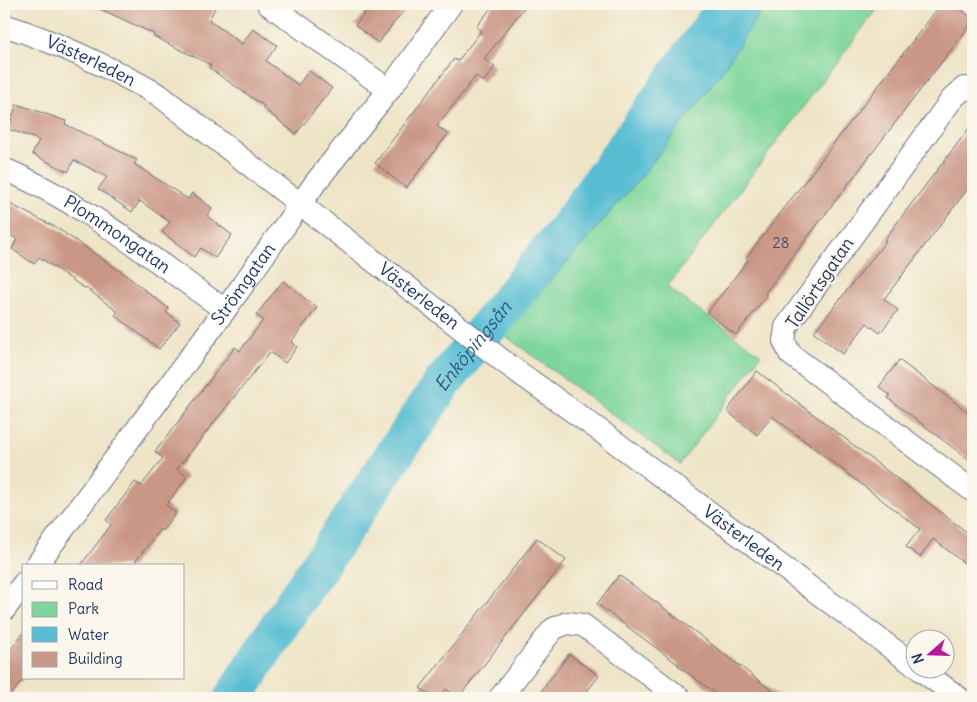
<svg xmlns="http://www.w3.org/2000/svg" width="977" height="702" viewBox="0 0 977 702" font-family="Delius,sans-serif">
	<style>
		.green { fill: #7ed69c; stroke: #4c827d }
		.water { fill: #56bdd3; stroke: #387698 }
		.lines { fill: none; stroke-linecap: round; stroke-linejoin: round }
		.river { stroke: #56bdd3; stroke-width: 39 }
		.building { fill: #ca9786 }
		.minor-casing { stroke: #656e82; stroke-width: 24 }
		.minor { stroke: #fff; stroke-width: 22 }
		.labels { text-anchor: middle; stroke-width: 4.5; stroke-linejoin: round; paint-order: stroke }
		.number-label { font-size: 15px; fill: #474968 }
		.street-label { font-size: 18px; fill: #1b2f5e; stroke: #fbf7ec }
		.water-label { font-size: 19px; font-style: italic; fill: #2d5a81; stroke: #fbf7ec }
	</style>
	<rect width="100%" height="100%" fill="#fbf7ec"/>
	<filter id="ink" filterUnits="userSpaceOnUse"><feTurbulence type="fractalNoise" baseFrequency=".02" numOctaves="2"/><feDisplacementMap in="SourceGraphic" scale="10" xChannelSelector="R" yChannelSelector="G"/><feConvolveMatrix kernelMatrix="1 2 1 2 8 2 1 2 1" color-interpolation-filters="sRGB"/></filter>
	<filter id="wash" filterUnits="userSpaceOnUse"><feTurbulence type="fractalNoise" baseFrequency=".0096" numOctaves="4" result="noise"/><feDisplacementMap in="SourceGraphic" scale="20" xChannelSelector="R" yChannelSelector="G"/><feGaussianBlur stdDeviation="1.12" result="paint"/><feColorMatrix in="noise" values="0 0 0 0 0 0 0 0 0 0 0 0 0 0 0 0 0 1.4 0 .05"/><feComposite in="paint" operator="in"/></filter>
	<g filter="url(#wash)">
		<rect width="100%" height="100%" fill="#eee4c6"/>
		<!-- green -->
		<path class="green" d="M759 4H881L667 287 761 355 680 464 503 334 663 134Z"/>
		<!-- water -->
		<path class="water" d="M721 4H765L719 76 641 177 511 326 493 314 618 168Z"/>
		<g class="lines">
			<!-- river -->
			<path class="river" id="s1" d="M233 698 292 606 442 384 567 229 728 4"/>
		</g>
		<g id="blocks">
			<!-- building -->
			<path class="building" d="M90 4H217L209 20 242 44 253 29 277 45 266 61 298 85 309 71 332 88 296 134 263 108 264 106 209 68 211 65 153 36 154 34Z
				M372 4H409L378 43 355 25Z
				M494 4H527L484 59 495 67 483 82 476 76 437 126 448 134 406 188 375 163 454 59 458 61 481 31 476 27Z
				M941 4H954L973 19V21L765 293 767 295 736 335 707 313 748 260 746 258Z
				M17 104 66 121 65 124 137 160 134 164 188 199 192 193 212 208 207 216 232 235 215 258 201 248 194 257 162 232 170 222 140 201 132 212 98 189 107 177 74 160 68 172 32 154 39 140 8 129Z
				M973 123V182L884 299 898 310 880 333 867 323 843 354 814 332 886 241 884 240 915 199Z
				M4 201 57 228 123 273 169 309 166 312 180 323 159 349 115 315 118 312 85 287 84 288 39 257 34 264 12 249 17 239 4 232Z
				M283 281 317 308 291 342 297 347 285 363 270 352 177 469 187 477 166 505 176 513 162 531 160 529 132 566H80L111 525 106 520 135 482 141 486 163 458 155 452 235 347 240 351 263 320 256 315Z
				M899 360 973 416V463L888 398 890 395 879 387Z
				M757 371 973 537V570L933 539 920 557 906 547 920 529 772 416 757 435 727 411Z
				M537 538 566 560 458 698 446 689 438 698H434L420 688Z
				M619 575 660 605 782 698H722L678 666 679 665 597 604Z
				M24 632V678L8 698H4V658Z
				M569 654 599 676 582 698H536Z"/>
		</g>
	</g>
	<g filter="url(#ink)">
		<use href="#blocks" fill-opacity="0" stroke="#656e82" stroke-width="1"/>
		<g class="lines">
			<!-- minor casing -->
			<g class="minor-casing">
				<g id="minor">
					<path d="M268 4 389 90"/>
					<path id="s2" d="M4 25C59 43 109 67 159 95L507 364 599 430 914 665"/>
					<path d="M973 89 964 88 952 99 786 327 784 341 790 354 973 491"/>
					<path id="s3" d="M4 169C84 203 154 260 225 310"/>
					<path id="s4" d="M36 566 225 310 316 182 389 90 451 4"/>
					<path d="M4 610 24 583"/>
					<path d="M921 670 959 698"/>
					<path d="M500 698 553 629 567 623 583 625 680 698"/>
				</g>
			</g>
			<!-- minor -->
			<use href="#minor" class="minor"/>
		</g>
	</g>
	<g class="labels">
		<!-- number labels -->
		<g class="number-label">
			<text x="781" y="248">28</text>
		</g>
		<!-- street labels -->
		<g class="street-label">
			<text dy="6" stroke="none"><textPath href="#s2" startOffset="94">Västerleden</textPath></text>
			<text dy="6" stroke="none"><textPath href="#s3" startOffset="131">Plommongatan</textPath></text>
			<text transform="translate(820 283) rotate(-56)" y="6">Tallörtsgatan</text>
			<text dy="6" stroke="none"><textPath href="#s4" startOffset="350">Strömgatan</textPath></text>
			<text dy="6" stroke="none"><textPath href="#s2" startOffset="499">Västerleden</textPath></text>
			<text dy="6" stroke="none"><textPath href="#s2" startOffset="904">Västerleden</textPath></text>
		</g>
		<!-- water labels -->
		<g class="water-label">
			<text dy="7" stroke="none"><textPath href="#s1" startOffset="426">Enköpingsån</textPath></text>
		</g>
	</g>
	<!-- margin -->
	<rect width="977" height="702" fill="none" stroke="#fbf7ec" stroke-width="20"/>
	<!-- legend -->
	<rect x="22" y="564" width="162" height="115" fill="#fbf7ec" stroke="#a1a7b3"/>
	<rect x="32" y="581" width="25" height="8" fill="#ffffff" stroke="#a1a7b3"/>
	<text x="68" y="590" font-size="15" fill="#1b2f5e">Road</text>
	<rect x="32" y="602" width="25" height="15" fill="#7ed69c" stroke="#a1a7b3"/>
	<text x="68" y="614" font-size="15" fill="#1b2f5e">Park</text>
	<rect x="32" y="627" width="25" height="15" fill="#56bdd3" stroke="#a1a7b3"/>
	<text x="68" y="640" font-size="15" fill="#1b2f5e">Water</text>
	<rect x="32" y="652" width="25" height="15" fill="#ca9786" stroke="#a1a7b3"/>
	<text x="68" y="664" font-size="15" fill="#1b2f5e">Building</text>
	<!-- north arrow -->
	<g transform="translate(930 654) rotate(250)"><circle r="24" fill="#fbf7ec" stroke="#a1a7b3"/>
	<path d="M0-4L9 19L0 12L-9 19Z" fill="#b5179e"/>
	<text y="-8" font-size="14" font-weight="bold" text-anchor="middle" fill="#1b2f5e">N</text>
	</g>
</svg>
